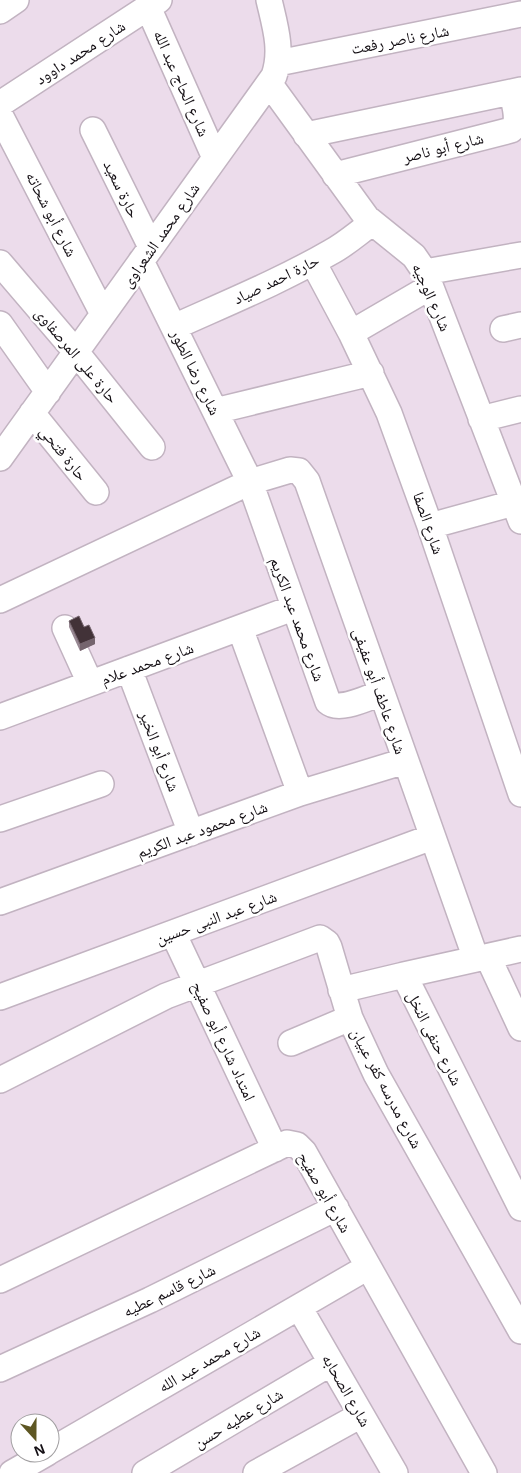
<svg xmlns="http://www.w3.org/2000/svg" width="521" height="1473" viewBox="0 0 521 1473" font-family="Helvetica,'Noto Naskh Arabic',sans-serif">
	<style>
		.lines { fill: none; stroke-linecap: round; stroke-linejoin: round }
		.street-casing { stroke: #c2b3c1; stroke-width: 28 }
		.street { stroke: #fff; stroke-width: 25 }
		.wall { fill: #978792 }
		.shaded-wall { fill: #75656e }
		.building { fill: #423238; stroke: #75656e }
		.labels { text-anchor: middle; stroke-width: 5; stroke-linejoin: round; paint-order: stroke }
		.street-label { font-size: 16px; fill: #140f14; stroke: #fff }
	</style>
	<rect width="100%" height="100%" fill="#ecdceb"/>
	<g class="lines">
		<!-- street casing -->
		<g class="street-casing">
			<path id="street" d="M148 7 215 158
				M0 11 16 0
				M278 63 521 14
				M269 83 367 218 414 256 425 272 521 521
				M0 104 159 0
				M0 115 103 314
				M93 130 151 247
				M306 135 521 90
				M335 175 511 130C521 122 514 104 512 92
				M141 261 250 482 328 702C339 712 367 698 381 693
				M313 262 351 333 389 413 430 526 521 794
				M0 263 76 352 152 447
				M425 272 521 255
				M0 324 48 392
				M174 327C227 303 281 281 331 252 346 244 359 232 372 223
				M503 329 521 325
				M351 333 430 287
				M215 411 371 373
				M32 413 96 492
				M481 419 521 409
				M0 458 274 76C283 50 275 26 269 0
				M430 526 521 501
				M0 600 250 482 290 470 299 471 307 481 476 959
				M65 628 90 683
				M240 628 300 793
				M129 669 191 833
				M0 717 293 608
				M0 819 101 784
				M0 902 300 793 405 761
				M173 933 275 1149
				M521 949 404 975 521 1208
				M488 957 521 1028
				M341 990 404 975
				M0 997 432 837
				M291 1043 350 1018
				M0 1080 166 996 320 938 327 943 329 947 350 1018 376 1074 521 1331
				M0 1280 287 1143 297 1145 304 1152 484 1473
				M299 1307 395 1473
				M0 1369 150 1300 336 1208
				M50 1451 368 1267
				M12 1473 47 1453
				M145 1473 331 1363
				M256 1473 361 1415"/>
		</g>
		<!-- street -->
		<use href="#street" class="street"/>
	</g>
	<!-- wall -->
	<path class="wall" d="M69 621 84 627 95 644 80 651 69 627Z"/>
	<!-- shaded-wall -->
	<path class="shaded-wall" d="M95 638V644L80 651V644Z"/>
	<!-- building -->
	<path class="building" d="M79 616 84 627 89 625 95 638 80 644 69 621Z"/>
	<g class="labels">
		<!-- street labels -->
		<g class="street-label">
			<text transform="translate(400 39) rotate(-11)" y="6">شارع ناصر رفعت</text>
			<text transform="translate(80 52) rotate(-33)" y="6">شارع محمد داوود</text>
			<text transform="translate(182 83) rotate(66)" y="6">شارع الحاج عبد الله</text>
			<text transform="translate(443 147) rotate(-14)" y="6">شارع أبو ناصر</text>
			<text transform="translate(122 189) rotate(64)" y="6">حارة سعيد</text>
			<text transform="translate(52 214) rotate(63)" y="6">شارع أبو شحاته</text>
			<text transform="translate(160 235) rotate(-55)" y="6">شارع محمد الشعراوى</text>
			<text transform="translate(276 279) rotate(-26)" y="6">حارة احمد صياد</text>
			<text transform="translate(432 297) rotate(66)" y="6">شارع الوجيه</text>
			<text transform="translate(77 355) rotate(50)" y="6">حارة على المرصفاوى</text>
			<text transform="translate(196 372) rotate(64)" y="6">شارع رضا الطور</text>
			<text transform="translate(64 453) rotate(51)" y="6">حارة فتحي</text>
			<text transform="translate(429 523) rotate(71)" y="6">شارع الصفا</text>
			<text transform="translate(298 619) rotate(70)" y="6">شارع محمد عبد الكريم</text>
			<text transform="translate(147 663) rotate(-20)" y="6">شارع محمد علام</text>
			<text transform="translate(380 691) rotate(71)" y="6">شارع عاطف أبو عفيفى</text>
			<text transform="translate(160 751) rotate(69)" y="6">شارع أبو الخير</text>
			<text transform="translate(202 829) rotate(-20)" y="6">شارع محمود عبد الكريم</text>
			<text transform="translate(216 917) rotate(-20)" y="6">شارع عبد النبى حسين</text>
			<text transform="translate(435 1038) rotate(63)" y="6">شارع حنفى النخل</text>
			<text transform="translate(224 1041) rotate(65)" y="6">امتداد شارع أبو صفيح</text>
			<text transform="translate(387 1088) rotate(62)" y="6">شارع مدرسه كفر عبيان</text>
			<text transform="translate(325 1192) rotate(60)" y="6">شارع أبو صفيح</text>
			<text transform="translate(169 1290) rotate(-26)" y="6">شارع قاسم عطيه</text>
			<text transform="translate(209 1359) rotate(-30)" y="6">شارع محمد عبد الله</text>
			<text transform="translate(347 1390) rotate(60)" y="6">شارع الصحابه</text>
			<text transform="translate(238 1418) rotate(-31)" y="6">شارع عطيه حسن</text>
		</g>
	</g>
	<!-- north arrow -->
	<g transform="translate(35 1438) rotate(159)"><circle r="24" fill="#ffffff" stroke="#a19fa1"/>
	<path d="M0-4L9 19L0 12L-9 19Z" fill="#5e5723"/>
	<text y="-8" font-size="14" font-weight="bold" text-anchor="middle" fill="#140f14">N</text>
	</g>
</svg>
